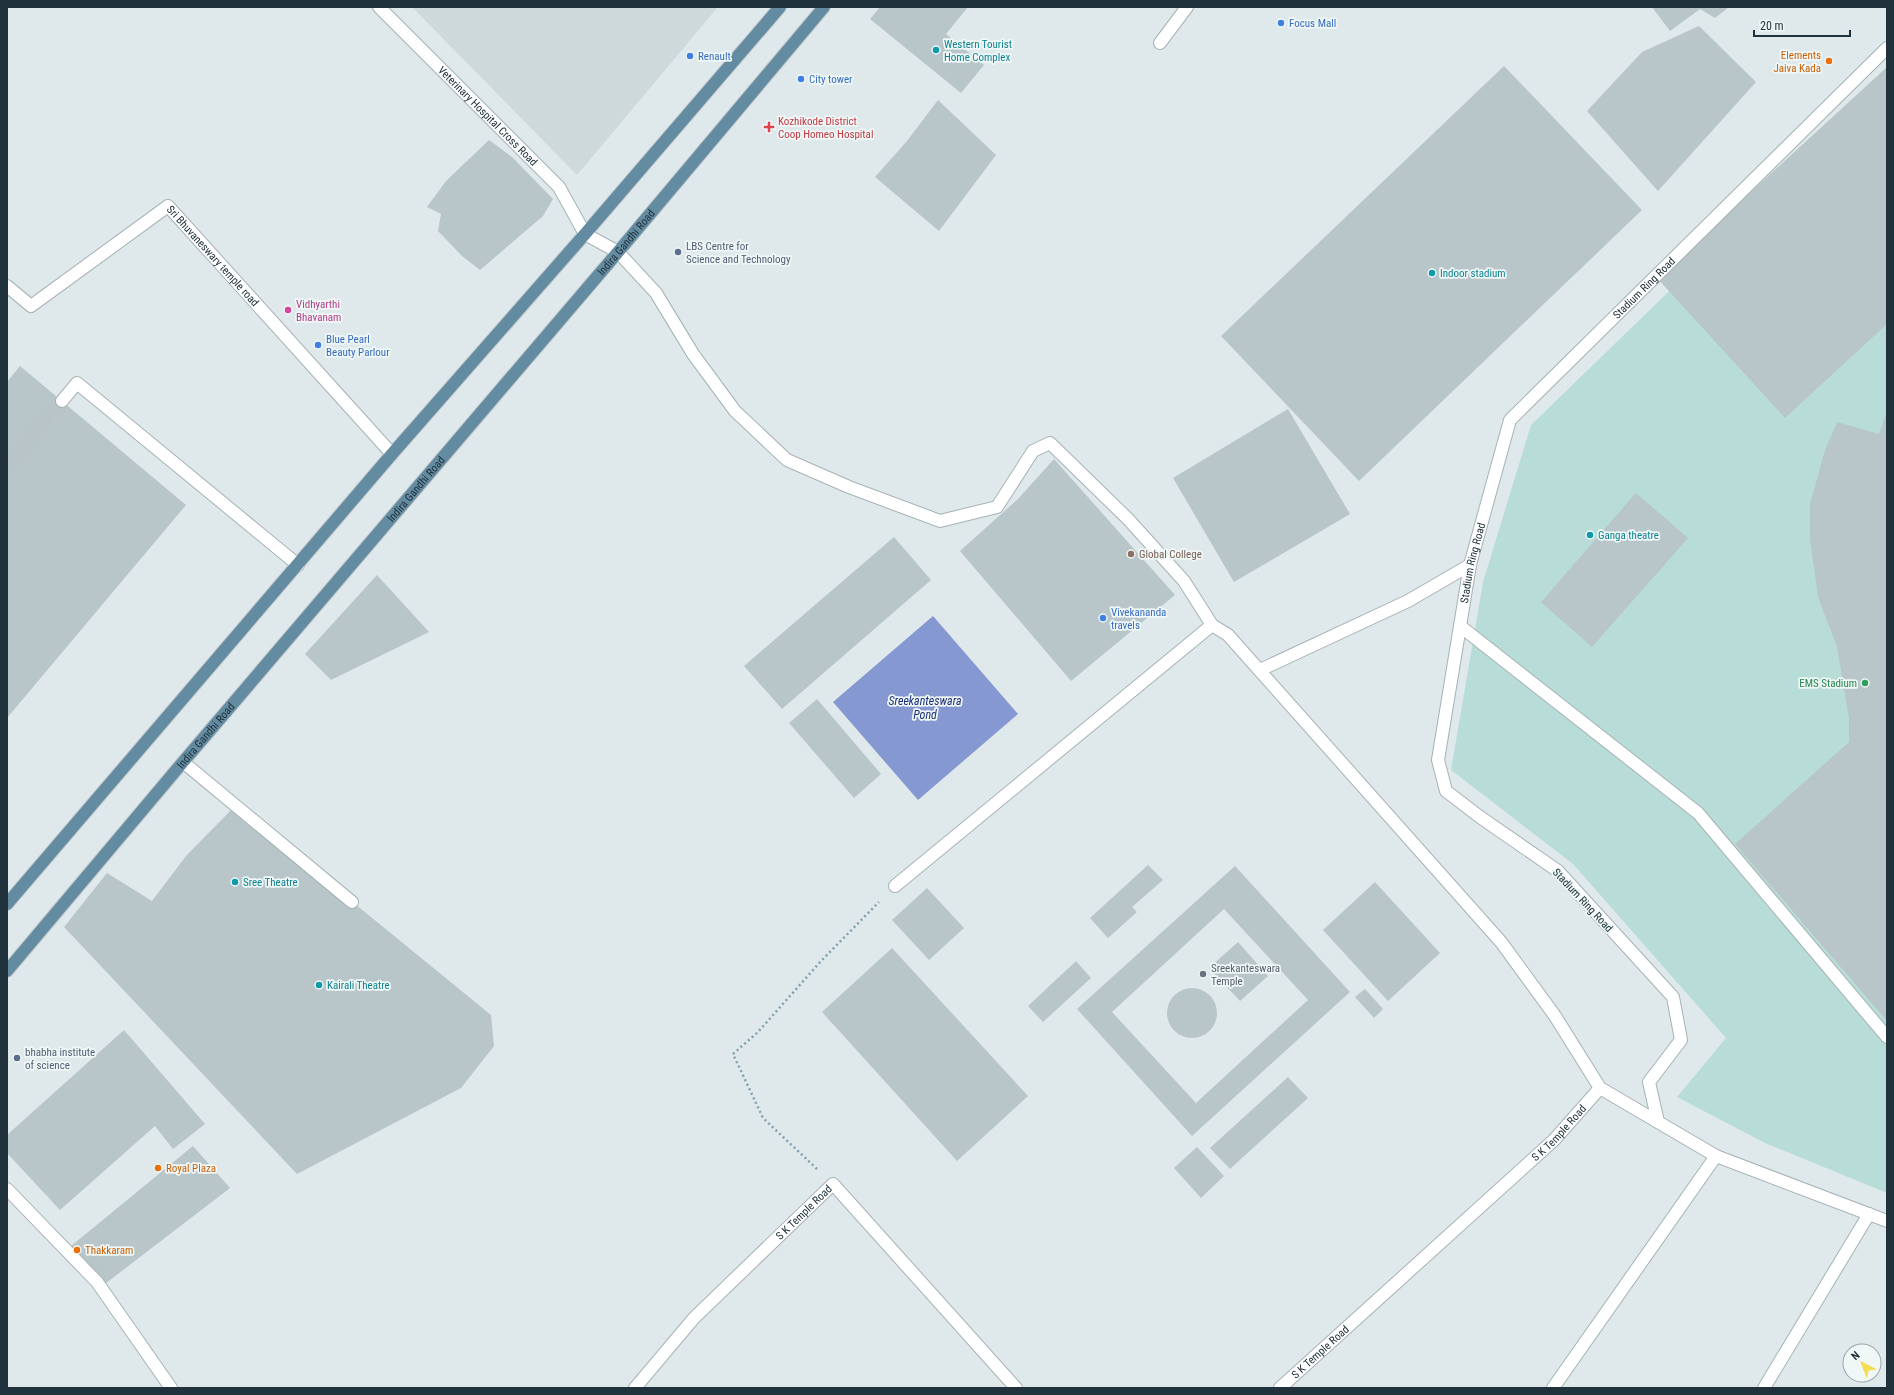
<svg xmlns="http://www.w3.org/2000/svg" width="1894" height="1395" viewBox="0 0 1894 1395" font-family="'Roboto Condensed',sans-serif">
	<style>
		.built { fill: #ced9db }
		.green { fill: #b8ddd8 }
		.water { fill: #8698d1 }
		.building { fill: #b8c5c9; fill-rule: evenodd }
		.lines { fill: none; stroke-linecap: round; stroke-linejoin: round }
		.minor-tunnel { stroke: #b9c4c8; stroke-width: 12; stroke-dasharray: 12 6; stroke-linecap: butt }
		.minor-casing { stroke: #a6b2b6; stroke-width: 14 }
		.major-casing { stroke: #c1c6c8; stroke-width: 14 }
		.path { stroke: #7fa1af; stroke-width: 2.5; stroke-dasharray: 2 3; stroke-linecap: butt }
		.minor { stroke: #fff; stroke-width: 12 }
		.major { stroke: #638ba1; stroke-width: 12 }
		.shop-dot { fill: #3f7fe0; stroke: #f0f7f7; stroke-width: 1.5 }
		.culture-dot { fill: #0f9aa8; stroke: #f0f7f7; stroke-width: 1.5 }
		.food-dot { fill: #e8710a; stroke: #f0f7f7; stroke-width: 1.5 }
		.health-dot { fill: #e0444e; stroke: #f0f7f7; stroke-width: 1.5 }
		.service-dot { fill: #5c6f8a; stroke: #f0f7f7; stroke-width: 1.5 }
		.hotel-dot { fill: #d1479c; stroke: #f0f7f7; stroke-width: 1.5 }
		.education-dot { fill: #8d6e63; stroke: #f0f7f7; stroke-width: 1.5 }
		.leisure-dot { fill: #2e9e5b; stroke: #f0f7f7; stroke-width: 1.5 }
		.worship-dot { fill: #6b7280; stroke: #f0f7f7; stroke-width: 1.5 }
		.labels { text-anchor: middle; stroke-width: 3.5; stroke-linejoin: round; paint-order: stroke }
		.shop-label { font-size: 11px; fill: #366cbe; stroke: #f0f7f7; text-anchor: start }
		.culture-label { font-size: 11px; fill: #0d838f; stroke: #f0f7f7; text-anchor: start }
		.food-label { font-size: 11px; fill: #c56008; stroke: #f0f7f7; text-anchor: start }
		.street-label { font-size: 11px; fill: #20323b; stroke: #f0f7f7 }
		.health-label { font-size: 11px; fill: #be3a42; stroke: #f0f7f7; text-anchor: start }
		.service-label { font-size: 11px; fill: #4e5e75; stroke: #f0f7f7; text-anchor: start }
		.hotel-label { font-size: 11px; fill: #b23c85; stroke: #f0f7f7; text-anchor: start }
		.education-label { font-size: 11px; fill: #785e54; stroke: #f0f7f7; text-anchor: start }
		.leisure-label { font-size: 11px; fill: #27864d; stroke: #f0f7f7; text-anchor: end }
		.worship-label { font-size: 11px; fill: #5b616d; stroke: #f0f7f7; text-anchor: start }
		.water-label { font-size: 12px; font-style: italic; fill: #1a2f78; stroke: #f0f7f7 }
	</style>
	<rect width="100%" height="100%" fill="#dfe9eb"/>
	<!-- built -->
	<path class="built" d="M412 7H718L577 175Z"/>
	<!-- green -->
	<path class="green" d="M1887 80V1193L1765 1143 1677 1097 1726 1038 1573 864 1451 770 1483 582 1531 425Z"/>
	<!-- water -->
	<path class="water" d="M933 616 1018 714 918 800 833 702Z"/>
	<!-- building -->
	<path class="building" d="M880 7H968L946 34 984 65 961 93 870 19Z
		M1652 7H1729L1715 18 1700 9 1670 31Z
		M1699 26 1756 82 1658 191 1587 111 1642 52Z
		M1504 66 1642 210 1359 481 1221 336Z
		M1887 67V324L1785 418 1657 278Z
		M938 100 996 155 939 231 875 177 907 141Z
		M489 140 512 157 553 199 543 216 480 270 462 256 438 231 441 214 427 207 446 181Z
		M20 366 186 505 7 718V382Z
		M1288 409 1350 514 1234 582 1173 478Z
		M1887 411V1021L1735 844 1849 742V719L1837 647 1818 597 1810 539V504L1825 450 1837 422 1879 434Z
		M1054 459 1175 595 1071 681 960 551 1018 499Z
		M1636 493 1688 538 1592 647 1541 602Z
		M894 537 931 580 782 709 744 666Z
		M377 575 429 632 331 680 305 654Z
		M817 699 881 774 854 798 789 723Z
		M235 806 491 1015 494 1046 461 1088 297 1174 64 927 107 873 152 901 186 856Z
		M1148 865 1163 880 1132 907 1137 912 1108 938 1090 918Z
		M1235 866 1350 992 1192 1136 1077 1009ZM1224 909 1308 1000 1196 1103 1112 1012Z
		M1375 882 1440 953 1388 1001 1323 930Z
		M927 888 964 928 929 960 892 920Z
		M1238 942 1268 976 1240 1001 1209 968Z
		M892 948 1028 1096 957 1161 822 1012Z
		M1076 961 1091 978 1043 1022 1028 1006Z
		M1167 1013a25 25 0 1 1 50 0a25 25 0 1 1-50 0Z
		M1365 989 1383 1009 1374 1018 1355 997Z
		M124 1030 205 1124 173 1149 155 1126 60 1210 7 1153V1135Z
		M1288 1077 1308 1098 1230 1169 1210 1148Z
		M193 1146 230 1188 101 1287 71 1246Z
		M1197 1147 1224 1176 1201 1198 1174 1168Z"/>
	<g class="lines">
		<!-- minor-tunnel -->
		<path class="minor-tunnel" d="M7 467 62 401"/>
		<!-- minor casing -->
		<g class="minor-casing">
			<g id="minor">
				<path id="s1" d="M379 7 559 187 585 234 618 252 656 293 693 354 735 411 787 460 849 487 940 521 997 507 1033 451 1050 443 1128 519 1184 581 1212 625"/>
				<path d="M1160 43 1187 7"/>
				<path id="s2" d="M7 286 31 306 168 206 392 454"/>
				<path d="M62 401 77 383 298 565"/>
				<path d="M1460 626 1698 813 1887 1037"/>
				<path d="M1260 670 1408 601 1470 565"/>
				<path d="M183 762 352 902"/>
				<path d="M895 886 1212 625 1228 635 1501 942 1555 1016 1600 1088 1716 1156 1887 1221"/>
				<path id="s3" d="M1658 1122 1649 1082 1681 1040 1673 997 1558 871 1480 817 1446 791 1438 760 1470 565 1510 420 1887 48"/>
				<path d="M7 1189 97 1282 171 1388"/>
				<path id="s4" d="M635 1388 694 1318 833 1184 1016 1388"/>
				<path id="s5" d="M1280 1388 1554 1140 1600 1088"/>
				<path d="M1553 1388 1716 1156"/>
				<path d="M1764 1388 1869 1214"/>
			</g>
		</g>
		<!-- major casing -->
		<g class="major-casing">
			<g id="major">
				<path d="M7 904 392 454 585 234 780 7"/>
				<path id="s6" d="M7 971 183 762 618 252 824 7"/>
			</g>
		</g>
		<!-- path -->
		<path class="path" d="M817 1169 763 1118 733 1054 758 1032 821 961 879 902"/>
		<!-- minor -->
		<use href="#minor" class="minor"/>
		<!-- major -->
		<use href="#major" class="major"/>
	</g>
	<!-- markers -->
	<g class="shop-dot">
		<circle cx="1281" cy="23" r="4"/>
		<circle cx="690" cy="56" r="4"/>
		<circle cx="801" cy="79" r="4"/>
		<circle cx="318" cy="345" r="4"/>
		<circle cx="1103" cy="618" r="4"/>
	</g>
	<g class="culture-dot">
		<circle cx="936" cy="50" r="4"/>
		<circle cx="1432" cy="273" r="4"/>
		<circle cx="1590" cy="535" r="4"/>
		<circle cx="235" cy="882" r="4"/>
		<circle cx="319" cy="985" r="4"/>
	</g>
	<g class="food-dot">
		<circle cx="1829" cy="61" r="4"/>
		<circle cx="158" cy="1168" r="4"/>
		<circle cx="77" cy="1250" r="4"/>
	</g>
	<path class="health-dot" d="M767 121h4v4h4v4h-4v4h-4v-4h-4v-4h4z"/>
	<g class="service-dot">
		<circle cx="678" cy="252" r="4"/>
		<circle cx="17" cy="1058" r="4"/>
	</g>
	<circle class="hotel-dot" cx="288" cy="310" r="4"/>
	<circle class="education-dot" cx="1131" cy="554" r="4"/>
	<circle class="leisure-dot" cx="1865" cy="683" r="4"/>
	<circle class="worship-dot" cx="1203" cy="974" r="4"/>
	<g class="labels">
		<!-- shop labels -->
		<g class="shop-label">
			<text x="1289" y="27">Focus Mall</text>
			<text x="698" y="60">Renault</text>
			<text x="809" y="83">City tower</text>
			<text x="326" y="343">Blue Pearl<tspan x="326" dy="13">Beauty Parlour</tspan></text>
			<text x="1111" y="616">Vivekananda<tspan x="1111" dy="13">travels</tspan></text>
		</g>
		<!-- culture labels -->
		<g class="culture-label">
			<text x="944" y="48">Western Tourist<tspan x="944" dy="13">Home Complex</tspan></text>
			<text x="1440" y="277">Indoor stadium</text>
			<text x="1598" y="539">Ganga theatre</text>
			<text x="243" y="886">Sree Theatre</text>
			<text x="327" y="989">Kairali Theatre</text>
		</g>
		<!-- food labels -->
		<g class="food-label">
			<text x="1821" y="59" text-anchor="end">Elements<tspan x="1821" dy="13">Jaiva Kada</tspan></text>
			<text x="166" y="1172">Royal Plaza</text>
			<text x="85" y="1254">Thakkaram</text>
		</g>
		<!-- street labels -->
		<g class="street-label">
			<text dy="4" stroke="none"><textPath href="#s1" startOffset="154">Veterinary Hospital Cross Road</textPath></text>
			<text dy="4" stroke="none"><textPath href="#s6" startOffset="956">Indira Gandhi Road</textPath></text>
			<text dy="4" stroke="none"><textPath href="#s2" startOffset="268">Sri Bhuvaneswary temple road</textPath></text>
			<text dy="4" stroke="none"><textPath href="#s3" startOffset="1014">Stadium Ring Road</textPath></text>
			<text dy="4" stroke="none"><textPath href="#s6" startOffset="632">Indira Gandhi Road</textPath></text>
			<text dy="4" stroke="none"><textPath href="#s3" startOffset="678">Stadium Ring Road</textPath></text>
			<text dy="4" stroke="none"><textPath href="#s6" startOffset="308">Indira Gandhi Road</textPath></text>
			<text transform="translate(1583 900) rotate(47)" y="4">Stadium Ring Road</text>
			<text dy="4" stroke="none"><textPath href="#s5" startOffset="378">S K Temple Road</textPath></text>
			<text dy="4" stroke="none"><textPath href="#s4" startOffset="244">S K Temple Road</textPath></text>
			<text dy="4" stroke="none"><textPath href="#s5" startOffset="54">S K Temple Road</textPath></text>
		</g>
		<!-- health labels -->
		<g class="health-label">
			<text x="778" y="125">Kozhikode District<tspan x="778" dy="13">Coop Homeo Hospital</tspan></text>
		</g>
		<!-- service labels -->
		<g class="service-label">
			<text x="686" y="250">LBS Centre for<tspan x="686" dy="13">Science and Technology</tspan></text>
			<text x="25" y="1056">bhabha institute<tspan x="25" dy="13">of science</tspan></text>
		</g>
		<!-- hotel labels -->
		<g class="hotel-label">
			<text x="296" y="308">Vidhyarthi<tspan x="296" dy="13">Bhavanam</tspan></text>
		</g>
		<!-- education labels -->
		<g class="education-label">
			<text x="1139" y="558">Global College</text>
		</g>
		<!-- leisure labels -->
		<g class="leisure-label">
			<text x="1857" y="687">EMS Stadium</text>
		</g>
		<!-- worship labels -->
		<g class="worship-label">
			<text x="1211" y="972">Sreekanteswara<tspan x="1211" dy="13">Temple</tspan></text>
		</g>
		<!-- water labels -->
		<g class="water-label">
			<text x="925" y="705">Sreekanteswara<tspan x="925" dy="14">Pond</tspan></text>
		</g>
	</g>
	<!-- border -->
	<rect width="1894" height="1395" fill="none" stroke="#20323b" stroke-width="16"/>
	<!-- north arrow -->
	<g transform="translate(1862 1363) rotate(318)"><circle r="19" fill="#f0f7f7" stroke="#9da8ac"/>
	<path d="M0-3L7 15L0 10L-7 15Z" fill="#f4dd55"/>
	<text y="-6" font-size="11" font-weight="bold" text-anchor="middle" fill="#20323b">N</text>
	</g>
	<!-- scale -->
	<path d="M1754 30v6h96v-6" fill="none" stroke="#20323b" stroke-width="2"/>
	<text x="1760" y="30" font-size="12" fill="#20323b" stroke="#f0f7f7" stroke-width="3" paint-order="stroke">20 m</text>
</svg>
